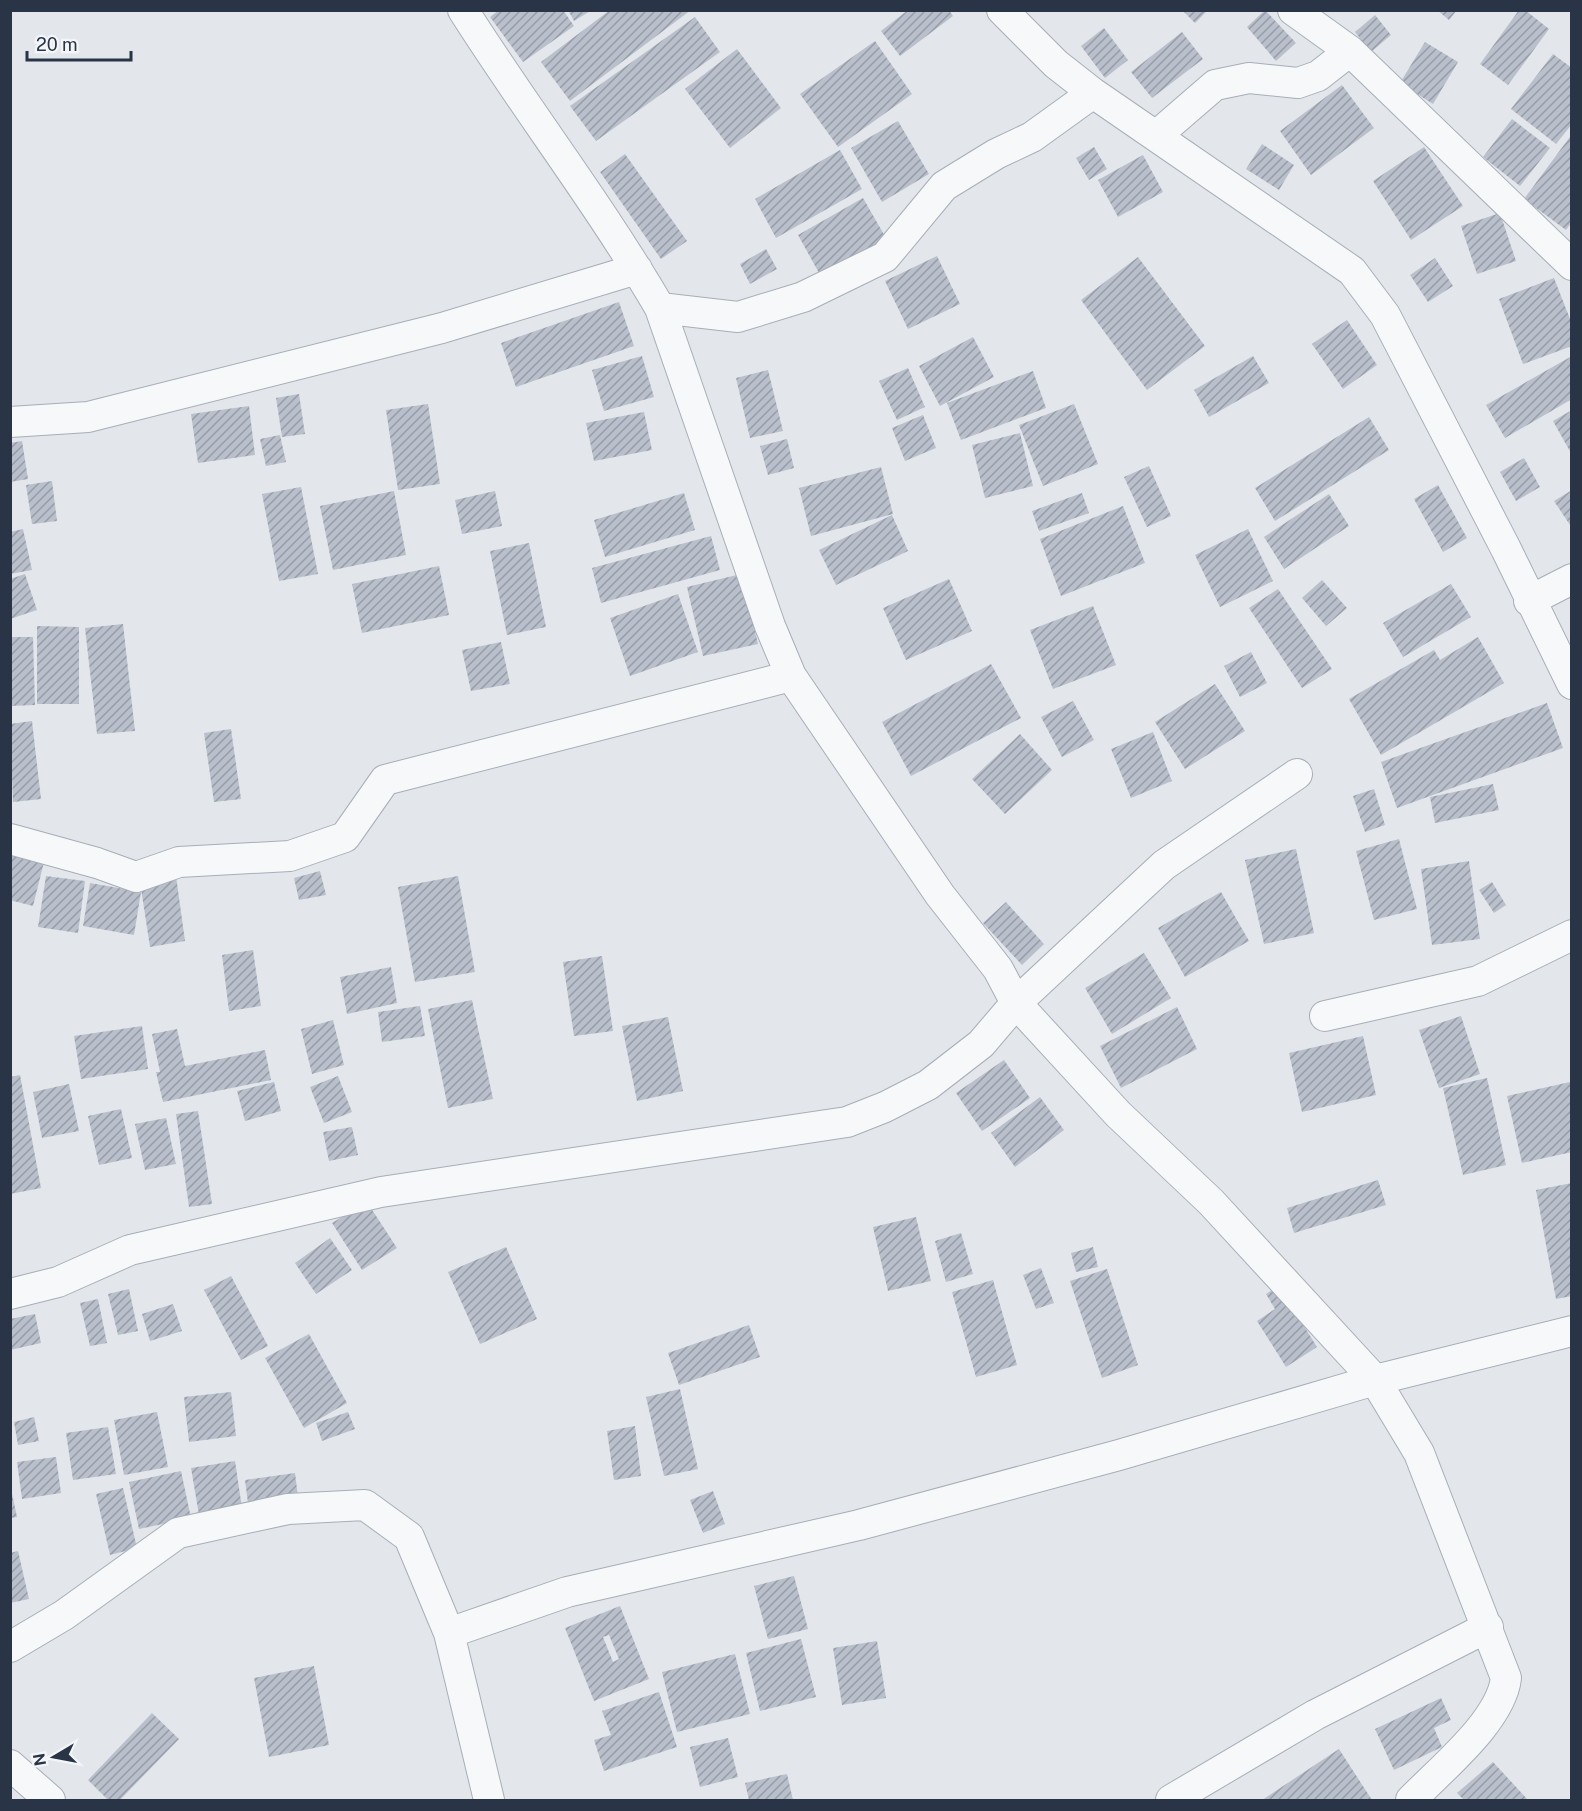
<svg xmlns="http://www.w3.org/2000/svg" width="1582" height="1811" viewBox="0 0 1582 1811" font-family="'Public Sans',sans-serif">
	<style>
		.building { fill: url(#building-hatch); fill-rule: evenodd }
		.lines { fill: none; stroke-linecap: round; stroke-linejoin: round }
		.street-casing { stroke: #a7aeb7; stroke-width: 32 }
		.street { stroke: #f6f8fa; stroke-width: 30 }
	</style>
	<defs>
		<pattern id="building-hatch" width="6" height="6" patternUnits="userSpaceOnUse" patternTransform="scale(1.5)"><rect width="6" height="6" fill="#bac0cb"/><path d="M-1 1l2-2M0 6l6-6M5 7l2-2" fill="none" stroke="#979da7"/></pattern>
	</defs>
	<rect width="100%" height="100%" fill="#e3e7ec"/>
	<!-- building -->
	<path class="building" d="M499 10H563L574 26 523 62 490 17Z
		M568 10H592L574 21Z
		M610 10H691L570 101 541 62Z
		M908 10H949L953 16 900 56 881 31Z
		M1182 10H1208L1195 23Z
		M1265 10 1296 43 1276 61 1247 27Z
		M1437 10H1457L1449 20Z
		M1519 10H1525L1549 29 1508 85 1480 64Z
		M1375 15 1391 35 1371 52 1355 32Z
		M695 17 720 52 596 141 570 106Z
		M1104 28 1128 60 1105 78 1081 46Z
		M1182 32 1203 59 1152 98 1131 72Z
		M875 41 912 94 838 147 800 94Z
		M1425 42 1458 62 1433 104 1400 83Z
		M737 49 781 108 730 148 685 89Z
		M1553 54 1572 68V124L1556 144 1511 109Z
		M1342 85 1374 128 1311 175 1280 131Z
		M1512 119 1550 148 1520 186 1483 157Z
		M898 121 929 174 882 202 851 148Z
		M1572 134V222L1566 230 1524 199Z
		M1262 144 1294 165 1279 190 1246 169Z
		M1094 147 1107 169 1089 180 1076 158Z
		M1424 147 1463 206 1411 240 1373 181Z
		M840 150 862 189 776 238 755 199Z
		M625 154 687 241 661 259 600 172Z
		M1143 155 1163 192 1118 217 1098 180Z
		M863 198 890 245 824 282 798 235Z
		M1500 213 1516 261 1477 274 1461 226Z
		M766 249 777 269 750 284 740 264Z
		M937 256 960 304 908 329 885 281Z
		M1138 257 1205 346 1147 390 1081 300Z
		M1435 258 1453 286 1428 302 1410 275Z
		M1554 278 1572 324V346L1523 364 1499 299Z
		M619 302 634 346 516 387 501 343Z
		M1347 320 1377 365 1343 389 1312 344Z
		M973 337 994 377 940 406 919 366Z
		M642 356 654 397 604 411 592 370Z
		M1253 356 1269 383 1209 417 1194 390Z
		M1572 356V399L1505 438 1486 405Z
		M908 368 925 407 897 420 879 381Z
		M768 370 783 431 750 438 736 378Z
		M1033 371 1046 408 961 440 947 403Z
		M299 394 305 434 282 437 276 398Z
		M428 404 440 484 398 490 386 410Z
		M1074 404 1098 464 1043 486 1019 425Z
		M249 406 255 455 198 463 191 414Z
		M1572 410V455L1553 421Z
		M644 412 652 450 594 461 586 423Z
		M923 415 936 448 905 461 892 428Z
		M1369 417 1389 450 1275 521 1255 488Z
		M1020 433 1033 486 985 498 972 445Z
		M280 435 286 462 266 466 260 439Z
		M787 439 794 468 768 475 760 446Z
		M22 441 28 479 10 482V443Z
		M1524 458 1540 487 1516 501 1500 472Z
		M1149 466 1171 516 1147 527 1124 477Z
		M881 467 893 514 811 536 799 488Z
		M52 481 57 521 32 524 26 485Z
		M1438 485 1467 538 1443 552 1414 499Z
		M301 487 318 574 279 581 262 494Z
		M1572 490V528L1554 501Z
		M394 491 406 555 333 570 320 506Z
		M495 491 502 526 462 534 455 500Z
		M684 493 695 530 605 557 594 520Z
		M1082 493 1089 513 1039 531 1032 511Z
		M1329 494 1349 526 1284 569 1264 537Z
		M1123 506 1145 563 1061 596 1040 539Z
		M892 515 908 551 836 585 819 550Z
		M23 529 32 570 10 574V532Z
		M1248 529 1273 581 1220 607 1195 555Z
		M711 536 720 570 601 603 592 568Z
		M529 543 546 627 507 635 490 551Z
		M439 566 449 615 362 633 352 584Z
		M25 574 37 610 10 619V579Z
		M741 574 758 644 703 656 687 587Z
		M949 579 972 631 906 660 883 608Z
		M1322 580 1347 608 1326 626 1302 598Z
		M1451 584 1471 617 1403 657 1383 623Z
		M1278 589 1332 669 1302 688 1249 608Z
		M678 594 698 652 630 676 610 618Z
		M1093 606 1116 665 1053 689 1030 630Z
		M123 624 135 731 97 734 85 628Z
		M37 626 79 627V704H37Z
		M10 637H33L35 705 10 706Z
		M1478 637 1504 683 1381 755 1349 699 1434 650 1440 660Z
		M501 642 510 684 471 691 462 650Z
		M1251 652 1267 683 1240 697 1224 666Z
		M991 664 1021 718 911 776 882 722Z
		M1215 684 1245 731 1185 769 1155 722Z
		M1073 701 1094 740 1062 757 1041 717Z
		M1547 703 1563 748 1397 808 1381 762Z
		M32 721 41 799 13 802 10 724Z
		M231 729 241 799 214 802 204 733Z
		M1153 732 1172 781 1131 798 1111 749Z
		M1020 734 1052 770 1005 814 972 779Z
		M1493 784 1499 810 1435 823 1430 797Z
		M1374 789 1385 825 1365 832 1353 796Z
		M1399 839 1417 909 1374 920 1356 851Z
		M1296 849 1314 933 1264 944 1245 860Z
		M10 854 44 862 33 906 10 900Z
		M1469 861 1480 939 1432 945 1421 869Z
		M320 871 326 895 299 900 294 878Z
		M46 876 85 881 78 933 38 927Z
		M176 876 185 941 150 947 140 882Z
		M458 876 475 972 415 982 398 887Z
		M1492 882 1506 905 1494 913 1479 890Z
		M90 883 141 892 134 935 83 926Z
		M1221 892 1249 941 1185 977 1158 928Z
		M1006 902 1044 944 1022 965 983 923Z
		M253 950 261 1006 229 1011 222 955Z
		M1144 953 1171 998 1112 1034 1085 988Z
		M602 956 613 1031 574 1036 563 962Z
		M391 967 397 1003 347 1014 340 977Z
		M472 1000 493 1099 448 1108 428 1009Z
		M420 1006 425 1036 382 1042 378 1012Z
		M1177 1007 1197 1049 1121 1088 1100 1046Z
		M1461 1016 1480 1074 1439 1088 1419 1030Z
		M668 1017 683 1091 637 1101 622 1026Z
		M333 1020 344 1065 312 1074 301 1029Z
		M142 1026 148 1069 81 1079 74 1036Z
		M177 1029 185 1066 265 1050 271 1080 163 1102 156 1072H160L152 1034Z
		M1363 1036 1376 1095 1302 1112 1289 1053Z
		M1004 1060 1030 1098 982 1131 956 1093Z
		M20 1075 41 1188 10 1194V1077Z
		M338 1076 352 1112 324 1123 310 1087Z
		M1487 1078 1506 1165 1463 1175 1443 1088Z
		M274 1082 281 1111 245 1121 237 1091Z
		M1570 1082 1572 1152 1522 1163 1507 1096Z
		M69 1084 79 1131 42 1138 33 1092Z
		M1040 1097 1064 1130 1015 1167 991 1133Z
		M121 1109 132 1158 99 1165 88 1116Z
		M198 1111 212 1204 189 1207 176 1114Z
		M166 1118 176 1164 145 1170 135 1124Z
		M352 1127 358 1155 329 1161 323 1132Z
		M1378 1180 1386 1205 1294 1233 1287 1208Z
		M1572 1183V1296L1556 1299 1536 1190Z
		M367 1202 397 1248 362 1270 332 1223Z
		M916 1217 931 1281 888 1291 873 1227Z
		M961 1233 973 1274 946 1282 935 1241Z
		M330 1238 352 1270 316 1294 295 1263Z
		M506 1247 537 1319 480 1344 448 1272Z
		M1093 1247 1098 1267 1076 1272 1071 1253Z
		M1041 1268 1054 1303 1036 1309 1023 1275Z
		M1107 1269 1138 1365 1102 1378 1070 1281Z
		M231 1276 268 1346 241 1360 204 1290Z
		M993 1280 1017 1365 976 1377 952 1292Z
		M1279 1286 1317 1347 1286 1367 1257 1321 1275 1309 1266 1294Z
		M129 1289 138 1331 118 1335 108 1294Z
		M98 1299 107 1343 90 1346 80 1303Z
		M173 1304 182 1331 150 1341 142 1314Z
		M35 1314 41 1343 10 1350V1319Z
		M749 1325 760 1357 679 1385 668 1353Z
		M309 1334 347 1403 304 1428 265 1358Z
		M680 1389 698 1469 664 1476 646 1397Z
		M231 1392 236 1436 189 1442 184 1397Z
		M157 1412 168 1467 124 1475 114 1420Z
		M348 1412 355 1429 322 1441 316 1423Z
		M34 1417 39 1441 18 1445 14 1422Z
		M635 1426 641 1476 614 1480 607 1431Z
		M108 1427 116 1474 73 1480 66 1433Z
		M56 1457 61 1493 22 1499 17 1462Z
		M235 1461 242 1508 199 1515 191 1468Z
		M181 1471 191 1518 139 1529 129 1482Z
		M295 1473 299 1505 249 1511 245 1480Z
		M10 1484 17 1517 10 1518Z
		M123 1488 137 1548 110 1555 96 1494Z
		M713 1491 725 1524 703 1533 690 1500Z
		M18 1551 29 1599 10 1603V1553Z
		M794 1576 808 1629 768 1639 754 1586Z
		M620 1606 649 1679 594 1701 565 1628ZM609 1635 619 1659 613 1662 603 1637Z
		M801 1639 816 1697 760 1711 746 1653Z
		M877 1641 886 1698 842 1705 833 1648Z
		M735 1654 750 1714 677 1732 662 1672Z
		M314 1666 329 1745 269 1757 254 1678Z
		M659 1692 677 1747 604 1771 594 1740 611 1735 602 1711Z
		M1441 1698 1451 1720 1434 1728 1442 1747 1394 1770 1375 1729Z
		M152 1713 179 1739 120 1800H108L88 1780Z
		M728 1738 738 1777 700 1787 690 1747Z
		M1339 1749 1372 1800H1262Z
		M1493 1762 1528 1800H1464L1457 1793Z
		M787 1774 793 1800H749L745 1783Z"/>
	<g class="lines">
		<!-- street casing -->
		<g class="street-casing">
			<path id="street" d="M463 10C527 111 600 205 660 308L770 626 791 676 940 895 998 969 1016 1003 1118 1114 1211 1202 1375 1380 1419 1453 1506 1678C1501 1721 1441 1769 1411 1800
				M1002 10 1056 64 1093 93 1352 271 1385 315 1506 549 1572 684
				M1293 10 1350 51 1572 265
				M1156 136 1215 85 1249 78 1298 83 1318 76 1350 51
				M660 308 738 317 803 297 885 257 944 186 996 154 1032 137 1093 93
				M10 422 88 417 442 328 637 269
				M1529 601 1572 579
				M10 839 97 863 136 877 179 862 290 856 345 837 385 780 791 676
				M1325 1016 1478 981 1572 935
				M10 1294 58 1282 130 1250 381 1192 847 1122 885 1107 928 1085 981 1044 1016 1003 1164 865 1297 774
				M449 1633 567 1592 859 1525 1119 1455 1375 1380 1572 1331
				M10 1647 64 1615 178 1533 288 1509 365 1505 409 1537 449 1633 489 1800
				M10 1765 50 1800
				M1171 1800 1315 1715 1488 1627"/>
		</g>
		<!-- street -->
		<use href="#street" class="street"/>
	</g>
	<!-- border -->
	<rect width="1582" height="1811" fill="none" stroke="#293547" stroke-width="24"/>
	<!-- north arrow -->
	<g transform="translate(54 1757) rotate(260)" stroke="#f3f6f9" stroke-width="4.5" paint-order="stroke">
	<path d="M0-4.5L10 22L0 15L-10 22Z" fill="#293547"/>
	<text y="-9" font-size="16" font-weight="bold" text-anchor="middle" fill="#293547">N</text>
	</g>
	<!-- scale -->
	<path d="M27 51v9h104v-9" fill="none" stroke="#293547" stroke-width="3"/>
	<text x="36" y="51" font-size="18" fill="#293547" stroke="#f3f6f9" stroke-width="4.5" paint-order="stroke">20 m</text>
</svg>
